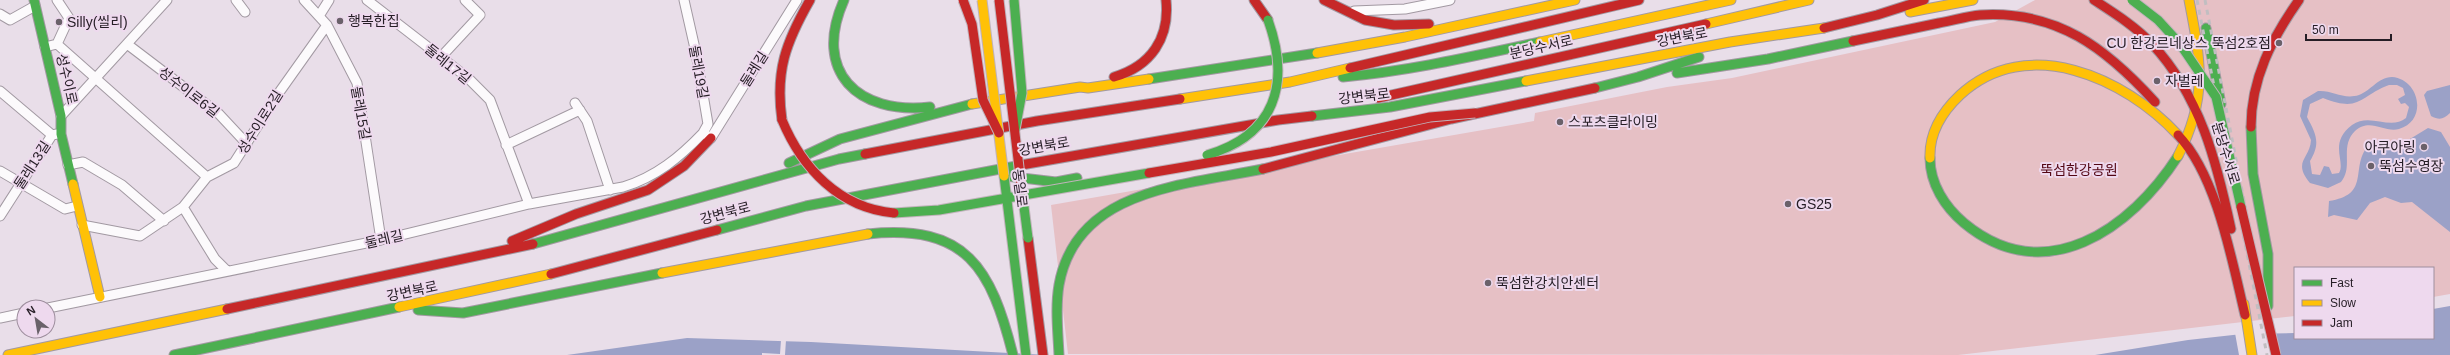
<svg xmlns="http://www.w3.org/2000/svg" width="2450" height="355" viewBox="0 0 2450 355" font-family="Arial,'Noto Sans KR',sans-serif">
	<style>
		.green { fill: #e6c0c5 }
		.water { fill: #9ba1c7; fill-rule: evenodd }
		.pier { fill: #e9dee9 }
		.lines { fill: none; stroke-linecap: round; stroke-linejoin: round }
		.street-casing { stroke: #a299a2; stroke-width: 11 }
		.fast-casing { stroke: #a299a2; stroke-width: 11 }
		.slow-casing { stroke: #a299a2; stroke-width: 11 }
		.jam-casing { stroke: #a299a2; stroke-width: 11 }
		.street { stroke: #fcfafc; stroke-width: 9 }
		.fast { stroke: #4caf50; stroke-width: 9 }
		.slow { stroke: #ffc107; stroke-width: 9 }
		.jam { stroke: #c62828; stroke-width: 9 }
		.rail { stroke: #c1bec1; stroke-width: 3; stroke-dasharray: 5 5; stroke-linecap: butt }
		.fast-bridge-casing { stroke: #c0b3bb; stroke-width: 11; stroke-linecap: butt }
		.slow-bridge-casing { stroke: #c0b3bb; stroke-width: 11; stroke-linecap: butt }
		.jam-bridge-casing { stroke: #c0b3bb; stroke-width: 11; stroke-linecap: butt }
		.fast-bridge { stroke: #4caf50; stroke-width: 9 }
		.slow-bridge { stroke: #ffc107; stroke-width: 9 }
		.jam-bridge { stroke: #c62828; stroke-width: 9 }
		.poi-dot { fill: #6a616a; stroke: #eed9ee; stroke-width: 1.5 }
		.labels { text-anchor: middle; stroke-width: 4; stroke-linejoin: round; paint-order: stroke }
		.poi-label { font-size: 14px; fill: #251d25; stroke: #eed9ee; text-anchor: start }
		.street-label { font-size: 14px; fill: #251d25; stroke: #eed9ee }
		.park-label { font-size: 14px; fill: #530614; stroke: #eed9ee }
	</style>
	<rect width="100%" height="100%" fill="#e9dee9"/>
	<!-- green -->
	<path class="green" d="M2035 0H2450V294L2433 297V268H2295V316L1958 355 1068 354 1051 205 1534 121 1535 113 1667 87 1732 78 1995 22Z"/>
	<!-- water -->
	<path class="water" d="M2392 77C2420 79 2428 121 2399 129 2384 133 2370 117 2355 131 2339 147 2354 166 2341 182L2328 188 2310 183C2292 161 2310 159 2311 140L2300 116 2303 100 2318 91C2333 90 2343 100 2359 95 2372 90 2377 78 2392 77ZM2389 85H2397L2403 88 2405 95 2398 99 2401 104 2405 103 2409 107 2406 118C2390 131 2370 112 2352 125 2328 143 2346 162 2339 173L2332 174 2329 167 2324 166 2320 175 2312 174 2310 161C2321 143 2316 134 2307 117L2310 104 2323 98C2361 113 2359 96 2389 85Z
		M2450 85V113C2443 120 2439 120 2431 116L2424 95 2427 91Z
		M2428 128 2441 132 2450 147V232L2412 202 2401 203 2385 197 2370 203 2357 220 2334 215 2328 217 2329 201C2369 195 2352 171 2365 150L2378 143 2405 142Z
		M2450 306V355H2095L2188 340 2242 334 2295 333V338H2433V309Z
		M687 338 811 342 1047 355H567Z"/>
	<!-- pier -->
	<path class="pier" d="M2276 332 2280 355H2239L2235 333Z
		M781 340H786L785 355H762V353L780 354Z"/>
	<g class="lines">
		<!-- street casing -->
		<g class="street-casing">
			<path id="street" d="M57 0 69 18 57 44
				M236 0 245 12
				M304 0 327 25 357 83 381 240
				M367 0 468 78 490 100 529 204
				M684 0 696 53 708 124 703 133 711 138 797 0
				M1354 11 1405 9 1450 0
				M0 14 10 20 35 6
				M319 16 329 0
				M127 44 219 114 247 144
				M45 47 57 44 207 177
				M441 57 480 15 465 0
				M0 91 52 135 57 134
				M575 103 587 121 610 190
				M61 116 167 0
				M506 145 580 110
				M68 165 83 162 122 185 164 221
				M0 171 65 209 77 206
				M183 207 215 259 227 271
				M0 216 52 135
				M82 225 140 236 183 207 207 177 234 163 278 94 327 25
				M48 308 381 240 529 204 623 187C656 177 680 157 703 133
				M0 318 24 313"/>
		</g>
		<!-- fast casing -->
		<g class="fast-casing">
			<path id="fast" d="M34 0 61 116V134L73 184
				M844 0C812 72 858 115 930 107
				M2206 28 2221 104
				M1677 73 1768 59 1853 41
				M1343 77C1410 71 1474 56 1540 42
				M1149 79 1317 53
				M1595 88 1638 77 1699 57
				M1312 116 1390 107 1526 81
				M2251 127 2253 174 2268 254V306
				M1930 158C1930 184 1945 207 1964 223 2045 290 2131 229 2178 156
				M789 163 840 139 972 104
				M1006 176 1056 182 1077 178
				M717 230 806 206 1021 165
				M868 234C967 224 991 268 1013 355
				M533 244 839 159 865 154
				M418 310 463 313 662 273
				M174 355 399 307
				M1059 355C1058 332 1055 308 1059 285 1076 188 1187 185 1263 169"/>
		</g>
		<!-- slow casing -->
		<g class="slow-casing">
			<path id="slow" d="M1910 12 1973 0
				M1706 24 1809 0
				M1540 42 1731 0
				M1317 53 1405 37 1575 0
				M1526 81 1730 42 1824 28
				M1180 99 1290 82 1350 68
				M972 104 1080 87 1088 88 1149 79
				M2178 156C2208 98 2201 62 2189 0
				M1930 158C1929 132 1942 112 1960 95 2027 33 2125 78 2178 135
				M73 184 100 297
				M662 273 868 234
				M2244 304 2252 355
				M399 307 551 274
				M8 355 227 309"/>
		</g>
		<!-- jam casing -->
		<g class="jam-casing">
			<path id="jam" d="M1254 0 1268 20
				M1324 0 1365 20 1394 25 1429 24
				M2094 0C2114 13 2135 26 2152 44 2200 95 2217 163 2231 229
				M1824 28 1877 15 1924 0
				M1853 41C1881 35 1910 29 1939 23 1952 21 1967 16 1980 15 2057 10 2106 48 2155 102
				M1350 68 1639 0
				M1114 77C1151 66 1170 38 1166 0
				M1378 98 1706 24
				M782 120C775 71 786 42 810 0
				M2251 127C2251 79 2272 38 2299 0
				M2178 135C2217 176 2232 261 2245 315
				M865 154 1037 121 1180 99
				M1021 165 1278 120 1312 116
				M1263 169 1451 119 1595 88
				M1028 238 1043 355
				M512 241 576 214 648 190 684 166 711 138
				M551 274 717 230
				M227 309 533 244"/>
		</g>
		<!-- street -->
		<use href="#street" class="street"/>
		<!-- fast -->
		<use href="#fast" class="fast"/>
		<!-- slow -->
		<use href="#slow" class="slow"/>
		<!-- jam -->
		<use href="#jam" class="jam"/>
		<!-- rail -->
		<path class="rail" d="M2197 0 2267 355
			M2205 0 2274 355"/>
		<!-- fast-bridge casing -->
		<g class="fast-bridge-casing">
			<path id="fast-bridge" d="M1014 0 1022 93 1015 130
				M2132 0 2158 20 2180 44 2216 97 2241 207
				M1207 155C1275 135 1291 84 1268 20
				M1004 176 1026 355
				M1021 184 1028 238
				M894 213 939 210 1149 173"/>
		</g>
		<!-- slow-bridge casing -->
		<g class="slow-bridge-casing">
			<path id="slow-bridge" d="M982 0 1004 176"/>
		</g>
		<!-- jam-bridge casing -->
		<g class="jam-bridge-casing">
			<path id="jam-bridge" d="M963 0 972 24 983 100 999 133
				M999 0 1021 184
				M782 120C802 168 839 208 894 213
				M1149 173 1271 152 1430 117 1475 113
				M2241 207 2276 355"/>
		</g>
		<!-- fast-bridge -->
		<use href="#fast-bridge" class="fast-bridge"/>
		<!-- slow-bridge -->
		<use href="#slow-bridge" class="slow-bridge"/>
		<!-- jam-bridge -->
		<use href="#jam-bridge" class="jam-bridge"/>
	</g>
	<!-- markers -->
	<g class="poi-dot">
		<circle cx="340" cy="21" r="4"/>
		<circle cx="59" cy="22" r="4"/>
		<circle cx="2279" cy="43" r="4"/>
		<circle cx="2157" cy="81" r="4"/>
		<circle cx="1560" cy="122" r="4"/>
		<circle cx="2424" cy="147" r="4"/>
		<circle cx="2371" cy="166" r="4"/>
		<circle cx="1788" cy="204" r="4"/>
		<circle cx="1488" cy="283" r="4"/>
	</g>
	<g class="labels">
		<!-- poi labels -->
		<g class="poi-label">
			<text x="348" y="26">행복한집</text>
			<text x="67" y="27">Silly(씰리)</text>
			<text x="2271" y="48" text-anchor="end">CU 한강르네상스 뚝섬2호점</text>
			<text x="2165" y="86">자벌레</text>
			<text x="1568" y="127">스포츠클라이밍</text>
			<text x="2416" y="152" text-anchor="end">아쿠아링</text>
			<text x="2379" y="171">뚝섬수영장</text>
			<text x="1796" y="209">GS25</text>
			<text x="1496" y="288">뚝섬한강치안센터</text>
		</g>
		<!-- street labels -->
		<g class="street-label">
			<text transform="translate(1682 37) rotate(-11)" y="5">강변북로</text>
			<text transform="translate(1541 47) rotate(-13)" y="5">분당수서로</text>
			<text transform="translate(448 64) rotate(39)" y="5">둘레17길</text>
			<text transform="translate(754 69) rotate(-58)" y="5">둘레길</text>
			<text transform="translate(699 72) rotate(80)" y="5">둘레19길</text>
			<text transform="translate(67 79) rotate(77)" y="5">성수이로</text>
			<text transform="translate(189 92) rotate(38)" y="5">성수이로6길</text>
			<text transform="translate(1364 96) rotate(-7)" y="5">강변북로</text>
			<text transform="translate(361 113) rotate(80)" y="5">둘레15길</text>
			<text transform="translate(260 122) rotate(-58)" y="5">성수이로2길</text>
			<text transform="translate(1044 146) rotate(-10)" y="5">강변북로</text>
			<text transform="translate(2226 153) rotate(73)" y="5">분당수서로</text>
			<text transform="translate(32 165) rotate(-57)" y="5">둘레13길</text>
			<text transform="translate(1020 188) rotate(83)" y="5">동일로</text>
			<text transform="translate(725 213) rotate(-15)" y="5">강변북로</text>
			<text transform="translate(384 239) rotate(-13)" y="5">둘레길</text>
			<text transform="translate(412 291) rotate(-12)" y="5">강변북로</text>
		</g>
		<!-- park labels -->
		<g class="park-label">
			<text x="2079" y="175">뚝섬한강공원</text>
		</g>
	</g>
	<!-- legend -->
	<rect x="2294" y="267" width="140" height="72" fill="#eed9ee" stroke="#9e8e9e"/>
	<rect x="2302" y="280" width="20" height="6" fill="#4caf50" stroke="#9e8e9e"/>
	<text x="2330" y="287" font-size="12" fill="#251d25">Fast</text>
	<rect x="2302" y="300" width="20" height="6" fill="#ffc107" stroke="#9e8e9e"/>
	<text x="2330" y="307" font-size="12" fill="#251d25">Slow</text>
	<rect x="2302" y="320" width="20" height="6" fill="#c62828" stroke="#9e8e9e"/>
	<text x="2330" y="327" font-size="12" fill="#251d25">Jam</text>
	<!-- north arrow -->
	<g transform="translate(36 319) rotate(329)"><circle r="19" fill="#eed9ee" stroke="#9e8e9e"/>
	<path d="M0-3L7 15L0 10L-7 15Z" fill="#6a616a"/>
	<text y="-6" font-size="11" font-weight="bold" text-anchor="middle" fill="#251d25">N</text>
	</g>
	<!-- scale -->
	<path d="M2306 34v6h85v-6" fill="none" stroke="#251d25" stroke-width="2"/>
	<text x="2312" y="34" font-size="12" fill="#251d25" stroke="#eed9ee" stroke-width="3" paint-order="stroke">50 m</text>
</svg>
